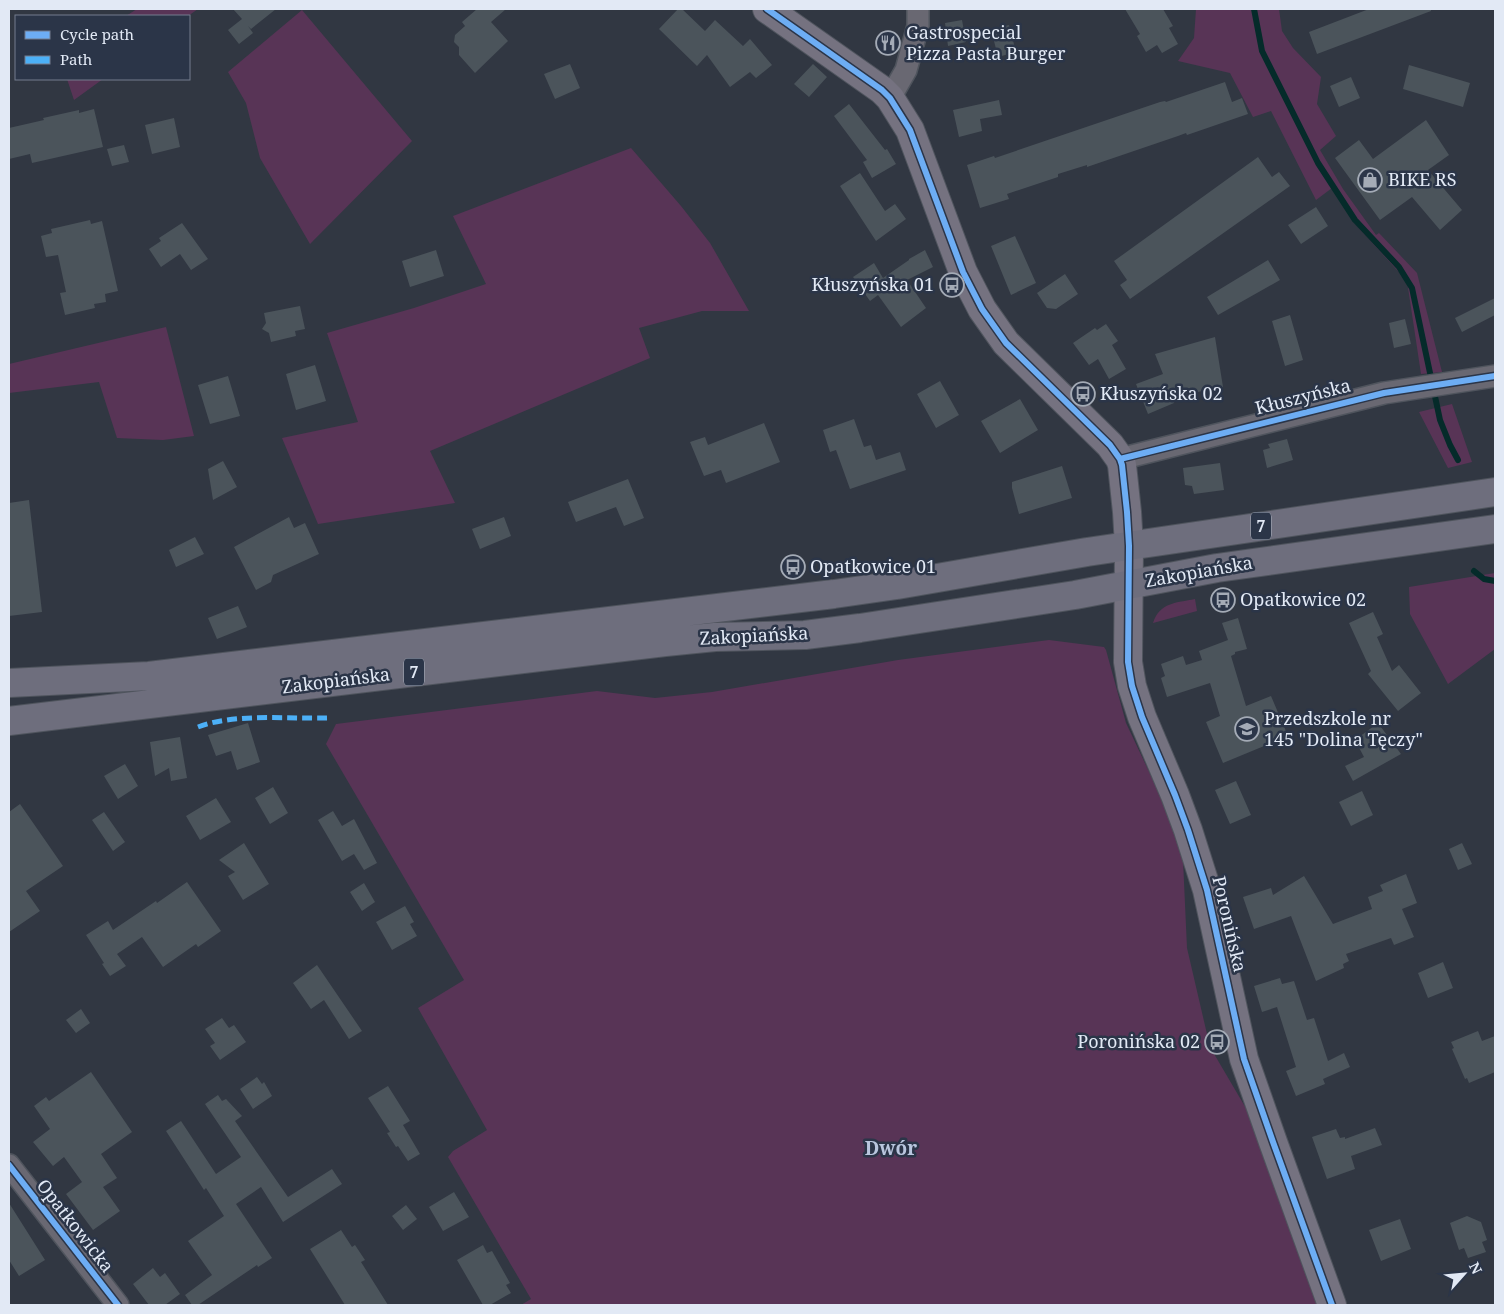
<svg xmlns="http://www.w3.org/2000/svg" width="1504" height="1314" viewBox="0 0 1504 1314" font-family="'Noto Serif',serif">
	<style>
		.green { fill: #583456 }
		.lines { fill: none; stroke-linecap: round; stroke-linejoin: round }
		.stream { stroke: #052b2a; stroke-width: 6 }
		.building { fill: #4b545b }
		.street-casing { stroke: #4f545d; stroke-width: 24 }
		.secondary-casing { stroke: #4f545d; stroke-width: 30 }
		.highway-casing { stroke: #4f545d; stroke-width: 30 }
		.street { stroke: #696872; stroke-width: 21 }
		.secondary { stroke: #757280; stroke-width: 28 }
		.highway { stroke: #6e6e7d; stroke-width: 28 }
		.quiet { stroke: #4cb0f7; stroke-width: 5; stroke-dasharray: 10 5; stroke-linecap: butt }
		.cycleway-casing { stroke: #2b3548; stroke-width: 9 }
		.cycleway { stroke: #6dadf4; stroke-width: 6 }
		.labels { text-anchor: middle; stroke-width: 5; stroke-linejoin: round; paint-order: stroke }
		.shield { fill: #2b3548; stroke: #abb3c1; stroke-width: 1 }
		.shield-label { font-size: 16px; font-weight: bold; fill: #e2e9f5 }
		.poi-label { font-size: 18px; fill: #e2e9f5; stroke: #2b3548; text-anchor: start }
		.street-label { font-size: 18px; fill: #e2e9f5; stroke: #2b3548 }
		.neighbourhood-label { font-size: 19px; font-weight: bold; fill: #b9c6de; stroke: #2b3548 }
	</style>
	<rect width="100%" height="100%" fill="#313742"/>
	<!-- green -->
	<path class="green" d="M137 9H198L188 16H126Z
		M1196 9H1279L1282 31 1293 48 1321 77 1317 104 1336 136 1320 150 1343 189 1376 235 1379 233 1417 273 1442 372 1421 374 1407 281 1354 223 1332 188 1316 200 1271 111 1253 117 1230 73 1178 61 1194 38Z
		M302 10 412 141 310 244 260 158 246 103 228 72Z
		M67 79H103L74 100Z
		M631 148 681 206 710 243 749 311H702L639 328 650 358 430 451 455 503 318 524 282 438 358 422 327 333 414 308 486 284 453 216Z
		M166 327 194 436 163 440 117 438 99 382 9 393V364Z
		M1452 404 1472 462 1448 468 1419 412Z
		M1495 573V649L1448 684 1410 614 1409 587Z
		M1195 599 1197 611 1153 623C1160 602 1176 603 1195 599Z
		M1049 640 1104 647 1106 650 1126 723 1171 818 1183 860 1187 948 1210 1047 1247 1110 1318 1305H521L531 1299 448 1157 453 1151 487 1130 418 1008 464 980 326 744 336 724 597 691 655 698 712 692 898 660Z"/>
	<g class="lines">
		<!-- stream -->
		<path class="stream" d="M1254 9 1262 51 1318 163 1355 220 1399 267 1412 288 1440 420 1450 445 1458 460
			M1474 571 1484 579 1495 581"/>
	</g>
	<!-- building -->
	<path class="building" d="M233 9H276L251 29 248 26 253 33 239 44 228 30 242 19Z
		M477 9H506L491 22 508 41 475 73 459 55V47L454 42 455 35 465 26 462 22Z
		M678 9H682L705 31 715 20 743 46 750 39 772 65 756 78 750 72 730 87 707 55 697 66 659 29Z
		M1125 9H1163L1173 26 1169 28 1178 44 1162 53 1157 45 1146 52 1137 36 1140 34Z
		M1369 9H1431V11L1317 54 1309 32Z
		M962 20 966 42 948 46 945 23Z
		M1009 25 1016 52 998 57 991 29Z
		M570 64 580 88 555 99 544 74Z
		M813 64 827 77 809 97 794 84Z
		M1409 65 1470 83 1463 107 1403 89Z
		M1351 77 1360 98 1339 107 1330 86Z
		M1225 82 1232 102 1242 98 1248 114 1187 135 1186 133 1178 136 1087 167V165L1058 174V177L1007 194 1009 199 980 208 967 165 994 156 995 158 1160 102 1165 101 1166 102Z
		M999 100 1002 115 980 119 982 131 959 137 953 110Z
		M849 104 885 150 887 149 896 164 872 178 863 162 867 160 834 116Z
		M94 109 103 147 32 163 30 154 9 159V128L44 120 43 118 79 110V113Z
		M174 118 180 147 152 154 145 125Z
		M1426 120 1449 155 1428 170 1462 210 1440 230 1412 197 1380 220 1335 158 1359 140 1373 159Z
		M124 145 129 162 112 166 107 149Z
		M1258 157 1272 177 1279 172 1290 186 1130 299 1120 285 1127 280 1114 261Z
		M860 173 885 211 895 204 906 219 876 241 840 186Z
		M1316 207 1328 226 1301 244 1288 225Z
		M90 220 91 224 102 221 118 291 105 294 106 302 94 304 95 308 65 315 60 293 66 292 58 255 46 257 41 236 52 233 51 229Z
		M182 223 208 259 191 270 180 254 161 267 149 249 161 241 159 238Z
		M1015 236 1036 283 1011 295 991 246Z
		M436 250 444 276 410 287 402 261Z
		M925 250 933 267 907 280 926 308 901 327 878 295 870 301 853 277 874 263 883 278 909 260V259Z
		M1268 260 1280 280 1218 315 1207 297Z
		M1065 274 1078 294 1056 309 1047 308 1037 293Z
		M1495 298V315L1462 332 1455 318Z
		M300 306 305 329 295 331 296 336 271 342 269 333 262 329 266 323 264 313Z
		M1290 315 1303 360 1285 366 1272 321Z
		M1405 319 1411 344 1394 348 1389 323Z
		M1106 324 1118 341 1112 345 1126 369 1109 379 1098 359 1089 365 1073 343 1095 328 1097 330Z
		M1215 337 1223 387 1172 397 1174 403 1148 414 1136 384 1163 374 1155 354Z
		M315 365 326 401 296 410 286 374Z
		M228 376 240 416 210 424 198 385Z
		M940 381 959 415 936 428 917 394Z
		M1020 399 1038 430 1000 453 981 421Z
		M854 419 864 447 871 445 876 460 900 452 906 470 850 489 836 450 830 452 823 430Z
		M764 423 780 462 726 483 721 470 704 476 690 442 705 437 708 445Z
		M1287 439 1293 460 1267 468 1263 450 1270 448 1268 444Z
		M223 461 237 487 213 500 208 469Z
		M1220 463 1224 490 1194 494 1192 486 1185 485 1183 468Z
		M1062 466 1072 498 1019 514 1012 488V482Z
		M628 479 644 518 624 526 616 507 576 522 568 502Z
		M29 500 42 612 9 616V503Z
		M289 517 294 528 305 523 319 554 273 575 271 582 256 590 234 547Z
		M504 517 511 536 480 549 472 529Z
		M195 537 204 554 176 567 169 550Z
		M238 606 247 627 217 639 208 618Z
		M1373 612 1383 634 1377 637 1392 671 1399 665 1421 693 1398 711 1368 674 1371 671 1349 623Z
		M1238 618 1247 649 1235 652V654L1231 656 1246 706 1271 696 1288 736 1223 763 1206 722 1220 716 1210 683 1167 697 1161 678 1165 676 1161 664 1183 656 1186 665 1202 660 1199 651 1228 640 1222 623Z
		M248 723 260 762 237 770 231 751 216 756 208 735Z
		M1378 723 1401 754 1353 781 1345 766 1364 757 1355 740Z
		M180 737 187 778 171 781 169 768 155 776 150 742Z
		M125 764 138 786 118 799 104 776Z
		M1236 781 1251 815 1230 824 1215 790Z
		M273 787 288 813 270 824 255 798Z
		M1362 791 1373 815 1351 826 1339 802Z
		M216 798 231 822 200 840 186 816Z
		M20 804 63 866 26 891 40 911 9 932V812Z
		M333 811 342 826 354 819 377 863 364 870 354 854 342 861 318 820Z
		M104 812 125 842 113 851 92 820Z
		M244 843 269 884 243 900 228 876 235 872 219 860Z
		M1462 843 1472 864 1458 870 1449 849Z
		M1406 874 1417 903 1402 909 1414 937 1394 945 1391 938 1346 954 1349 961 1343 964 1344 968 1316 981 1291 916 1254 929 1243 897 1271 888 1273 895 1304 876 1333 924 1372 909 1368 897 1383 891 1380 885Z
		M187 882 221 931 198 947 196 944 163 967 142 937 117 954 126 966 110 976 102 964 104 963 86 935 108 921 113 930 156 901 157 903Z
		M364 883 375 902 362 911 350 892Z
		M405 906 414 922 410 924 417 936 392 950 376 922Z
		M1443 962 1453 988 1428 998 1418 973Z
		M317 965 362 1031 349 1039 324 1000 311 1009 293 983Z
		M1280 978 1282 984 1294 981 1307 1020 1314 1018 1328 1061 1344 1053 1350 1067 1323 1079 1325 1084 1296 1096 1286 1071 1296 1067 1277 1007 1262 1012 1254 986Z
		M81 1009 90 1023 76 1033 66 1020Z
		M222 1018 229 1028 234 1025 246 1042 220 1060 210 1046 215 1043 205 1029Z
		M1478 1031 1482 1041 1495 1036V1072L1469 1083 1467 1078 1465 1079 1452 1049 1454 1048 1451 1042Z
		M91 1072 132 1132 101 1154 117 1178 103 1187 120 1211 93 1230 66 1194 82 1182 64 1157 53 1166 33 1142 50 1129 34 1106 46 1097 49 1101Z
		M257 1077 262 1084 264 1082 272 1096 253 1109 240 1089Z
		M388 1086 410 1121 403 1125 420 1154 408 1161 398 1146 396 1147 387 1133 390 1132 368 1098Z
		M218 1095 222 1101 226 1099 242 1116 235 1121 288 1197 332 1169 342 1184 283 1222 261 1187 236 1204 272 1258 258 1267 257 1265 198 1305H192L185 1295 212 1275 188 1241 224 1216 206 1188 204 1190 166 1131 181 1121 216 1174 241 1157 205 1104Z
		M1375 1128 1382 1145 1351 1156 1355 1169 1327 1179 1312 1137 1336 1129 1340 1138 1345 1137V1139Z
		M454 1192 469 1217 443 1231 429 1207Z
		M9 1203 45 1260 19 1276 9 1260Z
		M406 1205 417 1219 403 1230 392 1216Z
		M1467 1216 1481 1222 1487 1240 1482 1242 1486 1252 1468 1258 1464 1248 1459 1250 1450 1223Z
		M1400 1219 1411 1249 1381 1261 1369 1230Z
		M341 1230 352 1247 355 1245 365 1260 361 1262 388 1305H345L310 1249Z
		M483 1245 487 1253 492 1251 510 1283 506 1285 511 1293 490 1305H483L457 1260Z
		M153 1268 160 1277 165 1273 180 1294 165 1305H149L133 1284Z"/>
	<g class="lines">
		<!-- street casing -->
		<g class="street-casing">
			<path id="street" d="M890 98 906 70 918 26V9
				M1120 459 1384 393 1495 376
				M9 1165 118 1305"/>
		</g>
		<!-- secondary casing -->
		<g class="secondary-casing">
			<path id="secondary" d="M767 9 882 90 890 98 910 130 963 272 982 309 1006 343 1110 445 1120 459 1122 465 1127 512 1129 546 1128 662 1132 686 1142 717 1175 795 1188 830 1207 890 1244 1059 1273 1142 1332 1305"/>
		</g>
		<!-- highway casing -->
		<g class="highway-casing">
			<path id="highway" d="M9 683 149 676 834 594 897 585 1087 552 1495 492
				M9 721 665 642 715 637 805 635 860 628 1075 595 1217 568 1495 529"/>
		</g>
		<!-- street -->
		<use href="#street" class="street"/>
		<!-- secondary -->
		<use href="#secondary" class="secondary"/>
		<!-- highway -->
		<use href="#highway" class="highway"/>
		<!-- quiet -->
		<path class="quiet" d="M198 727C235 713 288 719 327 718"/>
		<!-- cycleway casing -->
		<g class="cycleway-casing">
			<path id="cycleway" d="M767 9 882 90 890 98 910 130 963 272 982 309 1006 343 1110 445 1120 459 1122 465 1127 512 1129 546 1128 662 1132 686 1142 717 1175 795 1188 830 1207 890 1244 1059 1273 1142 1332 1305
				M1120 459 1384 393 1495 376
				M9 1165 118 1305"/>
		</g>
		<!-- cycleway -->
		<use href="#cycleway" class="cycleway"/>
	</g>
	<!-- icons -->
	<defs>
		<g id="restaurant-ring" transform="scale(1.25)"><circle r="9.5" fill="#2b3548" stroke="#a4abb6" stroke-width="1.5"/><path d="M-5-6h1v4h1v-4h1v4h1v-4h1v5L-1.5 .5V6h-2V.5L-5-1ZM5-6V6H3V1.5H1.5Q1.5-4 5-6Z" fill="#a4abb6"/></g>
		<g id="shop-ring" transform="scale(1.25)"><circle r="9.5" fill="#2b3548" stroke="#a4abb6" stroke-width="1.5"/><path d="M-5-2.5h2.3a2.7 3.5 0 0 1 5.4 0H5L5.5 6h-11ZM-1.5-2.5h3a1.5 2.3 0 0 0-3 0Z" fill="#a4abb6"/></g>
		<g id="bus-ring" transform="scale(1.25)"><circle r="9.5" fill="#2b3548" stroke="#a4abb6" stroke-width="1.5"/><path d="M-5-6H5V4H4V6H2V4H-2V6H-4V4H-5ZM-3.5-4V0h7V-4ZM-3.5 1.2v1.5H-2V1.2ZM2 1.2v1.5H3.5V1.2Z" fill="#a4abb6"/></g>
		<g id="school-ring" transform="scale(1.25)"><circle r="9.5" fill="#2b3548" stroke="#a4abb6" stroke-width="1.5"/><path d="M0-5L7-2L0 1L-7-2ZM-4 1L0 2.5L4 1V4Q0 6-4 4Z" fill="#a4abb6"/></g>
	</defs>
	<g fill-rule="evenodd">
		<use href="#restaurant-ring" x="888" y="43"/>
		<use href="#shop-ring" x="1370" y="180"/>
		<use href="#bus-ring" x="952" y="285"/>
		<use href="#bus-ring" x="1083" y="394"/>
		<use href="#bus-ring" x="793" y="567"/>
		<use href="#bus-ring" x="1223" y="600"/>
		<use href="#school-ring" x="1247" y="729"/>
		<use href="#bus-ring" x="1217" y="1042"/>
	</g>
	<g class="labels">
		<!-- shield labels -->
		<g class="shield">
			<rect x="1251" y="512.5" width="20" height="27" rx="4"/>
			<rect x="404" y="658.5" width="20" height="27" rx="4"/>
		</g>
		<g class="shield-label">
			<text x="1261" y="532">7</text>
			<text x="414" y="678">7</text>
		</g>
		<!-- poi labels -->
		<g class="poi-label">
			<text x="906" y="39">Gastrospecial<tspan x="906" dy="21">Pizza Pasta Burger</tspan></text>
			<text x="1388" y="186">BIKE RS</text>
			<text x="934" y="291" text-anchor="end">Kłuszyńska 01</text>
			<text x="1100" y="400">Kłuszyńska 02</text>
			<text x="810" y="573">Opatkowice 01</text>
			<text x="1240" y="606">Opatkowice 02</text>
			<text x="1264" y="725">Przedszkole nr<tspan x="1264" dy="21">145 "Dolina Tęczy"</tspan></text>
			<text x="1200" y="1048" text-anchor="end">Poronińska 02</text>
		</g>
		<!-- street labels -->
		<g class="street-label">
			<text transform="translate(1303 397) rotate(-14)" y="6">Kłuszyńska</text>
			<text transform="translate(1199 572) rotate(-10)" y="6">Zakopiańska</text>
			<text transform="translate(754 636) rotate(-3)" y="6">Zakopiańska</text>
			<text transform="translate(336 681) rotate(-7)" y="6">Zakopiańska</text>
			<text transform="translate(1229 924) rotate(77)" y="6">Poronińska</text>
			<text transform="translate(75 1226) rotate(52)" y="6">Opatkowicka</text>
		</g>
		<!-- neighbourhood labels -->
		<g class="neighbourhood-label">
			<text x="891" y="1155">Dwór</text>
		</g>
	</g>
	<!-- border -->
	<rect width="1504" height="1314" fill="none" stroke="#e2e9f5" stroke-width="20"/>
	<!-- legend -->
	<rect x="15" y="15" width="175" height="65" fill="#2b3548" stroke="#747d8d"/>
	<rect x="25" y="31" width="25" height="8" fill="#6dadf4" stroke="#747d8d"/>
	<text x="60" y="40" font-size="15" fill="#e2e9f5">Cycle path</text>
	<rect x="25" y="56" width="25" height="8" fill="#4cb0f7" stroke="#747d8d"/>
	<text x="60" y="65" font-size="15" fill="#e2e9f5">Path</text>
	<!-- north arrow -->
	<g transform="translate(1464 1274) rotate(63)" stroke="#2b3548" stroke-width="4" paint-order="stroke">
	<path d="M0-4L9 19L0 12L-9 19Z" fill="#e2e9f5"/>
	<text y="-8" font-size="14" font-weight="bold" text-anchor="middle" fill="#e2e9f5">N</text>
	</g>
</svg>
